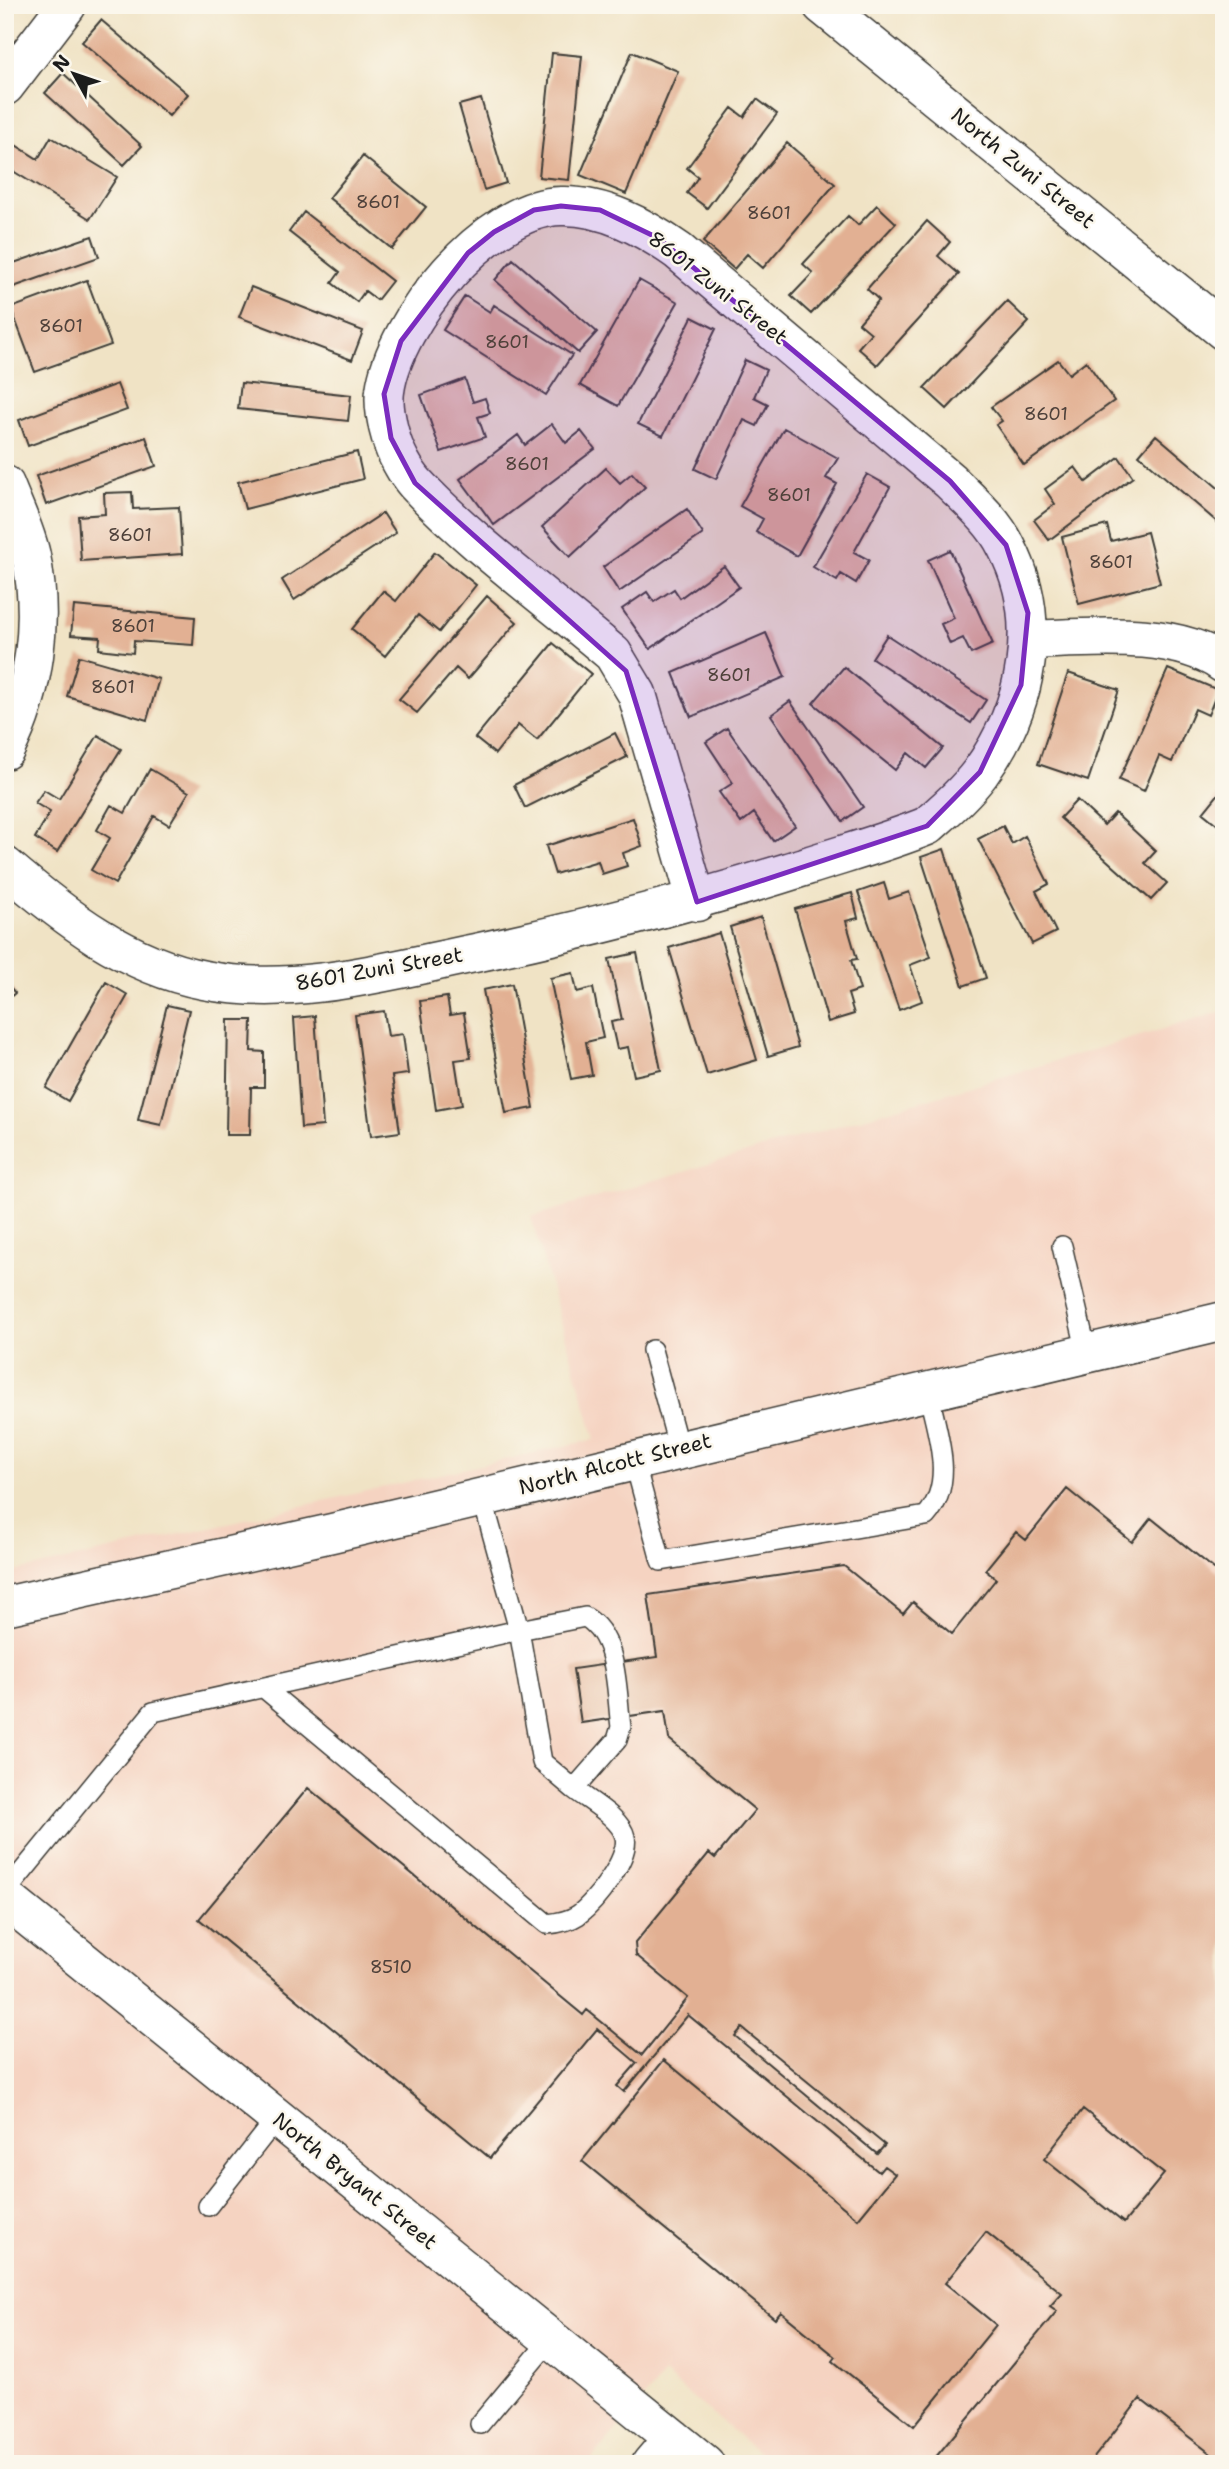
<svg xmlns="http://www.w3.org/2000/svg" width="1229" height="2469" viewBox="0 0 1229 2469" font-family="'Shantell Sans',sans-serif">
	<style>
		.built { fill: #f5d3c1 }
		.building { fill: #e2b093; fill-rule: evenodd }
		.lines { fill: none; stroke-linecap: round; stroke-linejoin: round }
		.service-casing { stroke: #3c3a35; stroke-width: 22 }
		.minor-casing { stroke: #3c3a35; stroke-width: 41 }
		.service { stroke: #fff; stroke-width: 19 }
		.minor { stroke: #fff; stroke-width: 38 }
		.marked { fill: #7b2cbf; fill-opacity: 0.2; stroke: #7b2cbf; stroke-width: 5; stroke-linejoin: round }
		.labels { text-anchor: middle; stroke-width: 5; stroke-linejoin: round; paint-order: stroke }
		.number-label { font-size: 18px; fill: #4e413a }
		.street-label { font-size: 21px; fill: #1c1c1c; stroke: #fbf7ec }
	</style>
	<rect width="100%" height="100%" fill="#fbf7ec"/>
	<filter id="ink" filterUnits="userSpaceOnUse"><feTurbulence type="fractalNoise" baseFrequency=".0143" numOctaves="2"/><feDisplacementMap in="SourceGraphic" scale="14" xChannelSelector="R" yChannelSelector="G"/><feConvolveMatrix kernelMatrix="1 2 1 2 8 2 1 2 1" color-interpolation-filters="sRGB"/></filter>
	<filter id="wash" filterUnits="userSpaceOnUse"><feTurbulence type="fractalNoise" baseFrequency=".00686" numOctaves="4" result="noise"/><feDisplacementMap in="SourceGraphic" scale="28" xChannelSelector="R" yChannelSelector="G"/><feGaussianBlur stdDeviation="1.57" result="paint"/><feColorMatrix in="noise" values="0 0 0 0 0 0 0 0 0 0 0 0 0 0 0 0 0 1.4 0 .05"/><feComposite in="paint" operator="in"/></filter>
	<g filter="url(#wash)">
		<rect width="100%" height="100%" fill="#f0e3c5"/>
		<!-- built -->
		<path class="built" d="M1224 1011V2464H773L664 2374 588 2464H5V1574L595 1439 531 1217Z"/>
		<g id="blocks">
			<!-- building -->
			<path class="building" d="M101 20 188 94 169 116 82 42Z
				M632 52 678 71 626 194 580 175Z
				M552 53 582 56 569 180 539 177Z
				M63 73 142 146 124 165 45 93Z
				M481 99 506 183 484 190 459 105Z
				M757 99 777 114 707 208 687 193 698 177 687 168 732 108 744 117Z
				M51 137 117 177 90 219 5 166V148L9 141 38 159Z
				M787 143 835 184 763 268 747 254 734 269 703 242Z
				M363 156 426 207 392 249 329 198Z
				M877 205 896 223 811 314 791 296 813 273 803 264 848 216 858 225Z
				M304 212 392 281 377 300 365 291 357 302 332 283 340 272 289 232Z
				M927 221 950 242 938 256 959 274 877 365 858 348 871 333 859 323 879 300 867 289Z
				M92 236 99 257 5 290V266Z
				M513 259 597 332 578 353 495 280Z
				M87 280 111 345 35 372 11 308Z
				M639 280 678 302 618 406 580 385Z
				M251 287 363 331 352 360 239 317Z
				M465 296 490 312 494 305 572 355 546 395 443 330Z
				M1007 301 1029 322 947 409 924 388Z
				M692 317 716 329 663 436 638 424Z
				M745 360 766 370 754 397 768 404 757 426 744 420 716 479 695 469Z
				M1058 360 1069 374 1086 361 1114 401 1024 465 996 425 1002 421 991 407Z
				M465 379 473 402 485 398 490 413 478 417 485 437 441 452 421 395Z
				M241 383 351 395 348 421 238 409Z
				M117 384 127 410 28 446 19 420Z
				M552 424 566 443 581 431 595 449 494 525 460 479 518 435 525 445Z
				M784 428 838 458 826 478 837 484 797 556 756 532 763 519 740 506Z
				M1156 435 1224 493V528L1139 455Z
				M146 437 156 466 46 505 36 476Z
				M357 452 363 479 245 509 238 482Z
				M1119 457 1133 477 1049 540 1034 520 1055 504 1045 489 1075 467 1086 482Z
				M606 468 620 483 632 473 645 487 570 557 542 527Z
				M867 474 890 487 854 552 869 560 856 583 841 574 837 581 813 567Z
				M132 492 133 509 179 507 182 554 81 561 78 516 105 514 104 493Z
				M687 509 703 534 619 592 603 567Z
				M383 513 396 533 294 600 282 580Z
				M1107 525 1111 541 1147 532 1160 583 1079 604 1062 537Z
				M950 550 993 644 971 654 963 638 950 644 941 624 954 618 928 560Z
				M435 552 476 585 439 632 418 615 385 656 352 629 383 591 396 601Z
				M724 566 739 587 650 649 622 609 647 592 654 602 674 589 680 598Z
				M487 596 517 622 468 679 456 668 417 713 399 699Z
				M74 606 195 617 193 645 134 641 133 653 99 649 100 637 71 635Z
				M766 633 785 677 691 717 673 673Z
				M887 635 986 700 971 723 872 658Z
				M553 643 591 674 537 740 518 725 495 754 475 738Z
				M79 656 159 679 147 720 67 696Z
				M844 667 943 748 926 768 908 753 895 770 813 703Z
				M1168 669 1218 690 1208 715 1195 709 1172 762 1159 756 1144 791 1119 780Z
				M1068 673 1119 690 1088 781 1038 764Z
				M790 701 863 807 843 821 771 715Z
				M727 728 795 826 773 841 754 813 741 823 719 792 733 783 706 742Z
				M615 733 627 757 525 808 514 785Z
				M98 735 121 749 57 852 35 838 50 812 35 803 44 790 59 799Z
				M150 769 189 792 169 825 154 816 115 884 91 870 110 838 97 830 111 805 125 813Z
				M1224 787V830L1203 813Z
				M1077 800 1104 825 1115 813 1156 851 1145 863 1167 883 1151 900 1060 818Z
				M633 818 642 846 623 853 627 866 602 874 598 861 555 874 546 846Z
				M1003 826 1012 844 1025 836 1049 884 1036 891 1056 932 1032 944 978 839Z
				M944 849 986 978 963 986 921 857Z
				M884 883 889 899 909 892 931 957 910 965 922 1001 899 1010 858 892Z
				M852 893 858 918 846 921 857 959 851 960 860 990 848 994 854 1014 828 1022 795 909Z
				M761 917 798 1047 768 1056 730 927Z
				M719 933 757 1060 707 1075 669 948Z
				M637 953 661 1070 634 1076 628 1047 617 1049 611 1022 622 1020 609 959Z
				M573 973 577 992 593 988 603 1038 586 1042 592 1075 571 1079 550 978Z
				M5 981 15 993 5 1002Z
				M106 982 128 995 68 1101 46 1088Z
				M512 984 534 1108 506 1113 483 990Z
				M447 997 450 1015 464 1013 471 1058 455 1060 462 1105 436 1110 420 1001Z
				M167 1005 189 1010 161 1125 138 1120Z
				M384 1011 388 1036 403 1034 408 1074 392 1076 400 1132 371 1136 355 1015Z
				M315 1016 323 1126 301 1128 294 1018Z
				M228 1020H252L251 1051 264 1052V1087H251L250 1135H226Z
				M1067 1489 1132 1542 1151 1518 1224 1577V2464L1140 2399 1089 2464H930L1057 2311 1050 2306 1062 2293 986 2232 945 2283 996 2325 914 2426 833 2361 836 2357 781 2312 775 2319 582 2161 664 2060 858 2219 895 2174 884 2166 879 2172 688 2015 624 2092 617 2086 637 2063 597 2029 490 2158 199 1919 308 1788 583 2015 587 2010 642 2055 688 1998 636 1955 635 1943 709 1853 715 1858 755 1810 669 1739 665 1711 581 1723 573 1669 657 1657 648 1595 844 1566 903 1614 913 1602 952 1634 996 1579 985 1570 1016 1532 1026 1540ZM742 2028 885 2145 877 2154 735 2036ZM1083 2109 1164 2174 1124 2223 1044 2159Z"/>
		</g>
	</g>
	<g filter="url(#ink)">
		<use href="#blocks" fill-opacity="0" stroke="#3c3a35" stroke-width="2"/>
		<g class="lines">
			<!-- service casing -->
			<g class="service-casing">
				<path id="service" d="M1062 1246 1087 1353
					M652 1350 679 1449
					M634 1460 661 1561 926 1516C957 1482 936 1431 928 1391
					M585 1617C619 1636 616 1692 621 1727L617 1740 574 1789 542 1762 519 1630Z
					M264 1688 547 1924C558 1923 569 1921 578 1915 595 1903 630 1858 625 1837 621 1818 589 1801 574 1789
					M5 1893 153 1712 519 1630 482 1497
					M208 2206 277 2118
					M480 2424 551 2339"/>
			</g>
			<!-- minor casing -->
			<g class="minor-casing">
				<path id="minor" d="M822 5 1224 331
					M5 86 67 5
					M5 485C14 508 26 532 31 556 44 619 35 692 5 750
					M1030 640C1088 638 1174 628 1224 664
					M5 866C65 917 126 965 204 980 294 998 387 971 475 953 588 929 698 901 807 866 847 853 888 842 927 826 946 809 965 793 980 773 1028 707 1045 619 1006 546 993 520 970 501 950 481L678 251C644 227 604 205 561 206 487 207 394 322 385 391 383 404 387 425 391 438 395 453 406 473 416 484 472 544 550 600 613 654L637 694 697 902
					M5 1606 332 1533 1224 1321
					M5 1898 705 2464
					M651 2464 673 2438"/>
			</g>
			<!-- service -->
			<use href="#service" class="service"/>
			<!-- minor -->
			<use href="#minor" class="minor"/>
		</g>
	</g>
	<!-- marked area -->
	<path class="marked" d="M561 206 600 210 658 238 950 481 1006 545 1028 613 1021 685 980 772 927 826 697 902 626 671 415 483 391 438 384 394 401 341 468 253 494 232 534 210Z"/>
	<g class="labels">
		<!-- number labels -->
		<g class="number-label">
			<text x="378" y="208">8601</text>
			<text x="769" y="219">8601</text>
			<text x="61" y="332">8601</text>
			<text x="507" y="348">8601</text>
			<text x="1046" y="420">8601</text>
			<text x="527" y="470">8601</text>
			<text x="789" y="501">8601</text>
			<text x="130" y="541">8601</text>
			<text x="1111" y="568">8601</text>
			<text x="133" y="632">8601</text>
			<text x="729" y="681">8601</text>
			<text x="113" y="693">8601</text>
			<text x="391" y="1973">8510</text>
		</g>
		<!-- street labels -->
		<g class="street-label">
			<text transform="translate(1023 168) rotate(39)" y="7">North Zuni Street</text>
			<text transform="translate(718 288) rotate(38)" y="7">8601 Zuni Street</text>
			<text transform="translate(379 969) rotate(-10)" y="7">8601 Zuni Street</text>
			<text transform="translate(615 1464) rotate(-14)" y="7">North Alcott Street</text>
			<text transform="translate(355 2181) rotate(39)" y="7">North Bryant Street</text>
		</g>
	</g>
	<!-- margin -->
	<rect width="1229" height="2469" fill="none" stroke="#fbf7ec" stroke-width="28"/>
	<!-- north arrow -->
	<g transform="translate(74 74) rotate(310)" stroke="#fbf7ec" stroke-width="5" paint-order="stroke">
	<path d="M0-5L12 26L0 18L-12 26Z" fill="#1c1c1c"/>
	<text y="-10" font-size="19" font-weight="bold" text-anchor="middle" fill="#1c1c1c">N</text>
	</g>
</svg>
